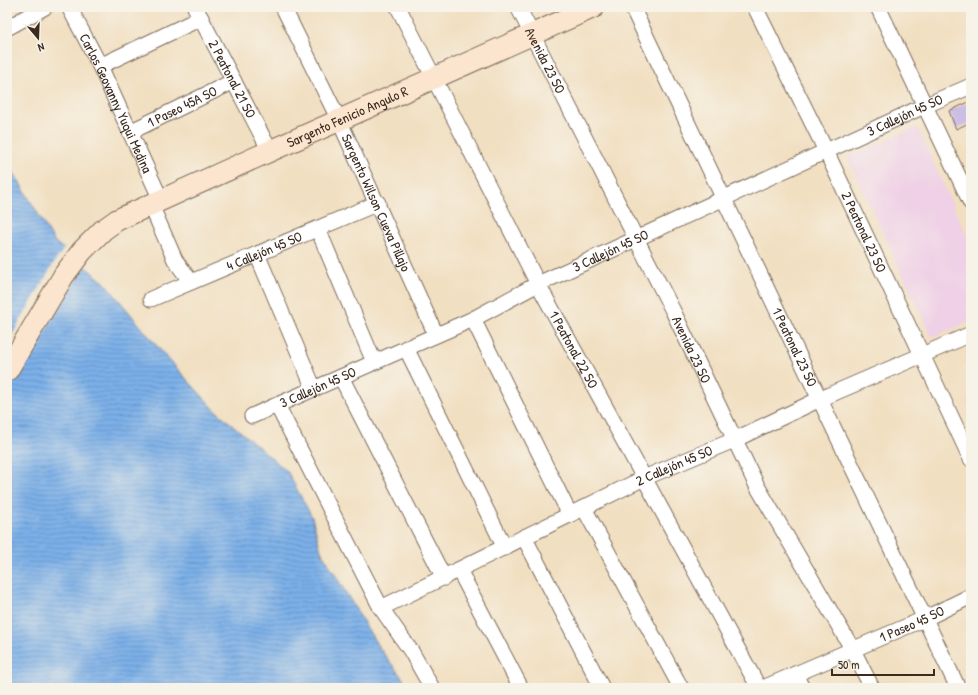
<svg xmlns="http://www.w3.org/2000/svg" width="978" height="695" viewBox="0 0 978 695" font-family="'Patrick Hand',sans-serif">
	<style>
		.built { fill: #efd0e6 }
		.water { fill: url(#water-rules); stroke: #5c6d84 }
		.pier { fill: #f1dfc1 }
		.building { fill: #c8b7e4 }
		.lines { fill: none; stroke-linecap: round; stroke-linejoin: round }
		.street-casing { stroke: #7b6957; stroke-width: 17 }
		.secondary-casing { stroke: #7b6957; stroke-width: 23 }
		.street { stroke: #fff; stroke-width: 15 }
		.secondary { stroke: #fbe5cf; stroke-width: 21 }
		.labels { text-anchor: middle; stroke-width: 4; stroke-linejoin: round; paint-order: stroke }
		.street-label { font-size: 14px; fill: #3b2a1e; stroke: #f7f3e8 }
	</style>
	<defs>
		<pattern id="water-rules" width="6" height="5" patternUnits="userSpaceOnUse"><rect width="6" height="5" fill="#7cb0e9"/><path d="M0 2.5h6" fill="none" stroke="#678fbc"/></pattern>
	</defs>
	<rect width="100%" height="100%" fill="#f7f3e8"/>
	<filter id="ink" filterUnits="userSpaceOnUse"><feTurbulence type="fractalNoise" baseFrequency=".025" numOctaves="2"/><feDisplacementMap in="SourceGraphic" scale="8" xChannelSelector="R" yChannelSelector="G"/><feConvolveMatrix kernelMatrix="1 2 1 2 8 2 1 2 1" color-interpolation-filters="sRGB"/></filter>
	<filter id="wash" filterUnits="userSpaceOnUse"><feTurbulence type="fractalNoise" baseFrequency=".012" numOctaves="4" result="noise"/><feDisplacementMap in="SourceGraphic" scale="16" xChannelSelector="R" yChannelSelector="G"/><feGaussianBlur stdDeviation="0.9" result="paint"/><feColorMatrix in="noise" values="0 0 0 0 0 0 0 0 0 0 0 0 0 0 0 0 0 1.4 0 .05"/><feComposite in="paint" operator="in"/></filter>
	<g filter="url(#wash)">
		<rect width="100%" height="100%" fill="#f1dfc1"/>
		<!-- built -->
		<path class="built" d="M917 127 971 245V321L932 337 847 157Z"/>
		<!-- water -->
		<path class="water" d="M7 161 54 241 105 283 162 352 215 410 287 471 312 517 321 551 378 646 410 688H7Z"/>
		<!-- pier -->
		<path class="pier" d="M65 247 85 264 7 394V344L54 263Z"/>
		<g id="blocks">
			<!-- building -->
			<path class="building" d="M971 101V122L956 129 949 111Z"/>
		</g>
	</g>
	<g filter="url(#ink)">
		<use href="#blocks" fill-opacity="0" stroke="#7b6957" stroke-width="1"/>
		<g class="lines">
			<!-- street casing -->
			<g class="street-casing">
				<g id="street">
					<path id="s1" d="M69 7 100 66 161 200"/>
					<path id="s2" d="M195 7 270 151"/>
					<path id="s3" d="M283 7 339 120 436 335"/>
					<path id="s4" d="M398 7 538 284 759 688"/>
					<path id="s5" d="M518 7 673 311 757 486 853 650 872 688"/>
					<path id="s6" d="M632 7 958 688"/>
					<path id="s7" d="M755 7 826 151 971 459"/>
					<path d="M878 7 971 203"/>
					<path d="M7 28 45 7"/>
					<path d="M100 66 201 18"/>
					<path id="s8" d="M130 132 234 81"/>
					<path d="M151 205 175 260 191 282"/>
					<path d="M318 229 374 362"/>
					<path d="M257 254 314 389"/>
					<path id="s9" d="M151 299 378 203"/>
					<path d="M473 319 570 515"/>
					<path d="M406 348 505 548"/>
					<path d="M341 377 444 578"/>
					<path d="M277 405 381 608 411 651 432 688"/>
					<path id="s10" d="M252 416 473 319 538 284 924 106 971 86"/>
					<path d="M584 508 681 688"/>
					<path d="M524 537 602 688"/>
					<path d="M459 570 521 688"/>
					<path id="s11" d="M381 608 644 478 734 440 820 399 971 334"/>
					<path d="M795 674 802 688"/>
					<path id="s12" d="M763 688 924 619 971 596"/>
				</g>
			</g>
			<!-- secondary casing -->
			<g class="secondary-casing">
				<g id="secondary">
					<path id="s13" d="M7 371 64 275 82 251 103 230 117 220 270 151 594 7"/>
				</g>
			</g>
			<!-- street -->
			<use href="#street" class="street"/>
			<!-- secondary -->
			<use href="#secondary" class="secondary"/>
		</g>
	</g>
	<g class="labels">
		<!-- street labels -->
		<g class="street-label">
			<text dy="5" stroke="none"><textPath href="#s5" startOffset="60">Avenida 23 SO</textPath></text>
			<text dy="5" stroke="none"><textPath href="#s2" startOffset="81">2 Peatonal 21 SO</textPath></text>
			<text dy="5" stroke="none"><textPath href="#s1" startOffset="107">Carlos Geovanny Yuqui Medina</textPath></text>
			<text dy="5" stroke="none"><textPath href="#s8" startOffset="58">1 Paseo 45A SO</textPath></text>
			<text dy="5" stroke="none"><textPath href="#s10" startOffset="719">3 Callejón 45 SO</textPath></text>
			<text dy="5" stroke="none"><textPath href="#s13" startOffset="441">Sargento Fenicio Angulo R</textPath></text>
			<text dy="5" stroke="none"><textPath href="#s3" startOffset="217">Sargento Wilson Cueva Pillajo</textPath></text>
			<text dy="5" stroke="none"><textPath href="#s7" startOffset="250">2 Peatonal 23 SO</textPath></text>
			<text dy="5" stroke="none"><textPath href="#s10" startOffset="395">3 Callejón 45 SO</textPath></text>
			<text dy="5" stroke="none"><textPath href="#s9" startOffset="123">4 Callejón 45 SO</textPath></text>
			<text dy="5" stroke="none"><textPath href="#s6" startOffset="377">1 Peatonal 23 SO</textPath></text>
			<text dy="5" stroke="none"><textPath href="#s4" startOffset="385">1 Peatonal 22 SO</textPath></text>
			<text dy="5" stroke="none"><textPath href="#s5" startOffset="384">Avenida 23 SO</textPath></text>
			<text dy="5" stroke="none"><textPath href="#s10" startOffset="72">3 Callejón 45 SO</textPath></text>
			<text dy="5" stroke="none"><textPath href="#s11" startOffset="326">2 Callejón 45 SO</textPath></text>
			<text dy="5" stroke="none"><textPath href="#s12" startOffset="162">1 Paseo 45 SO</textPath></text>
		</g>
	</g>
	<!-- margin -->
	<rect width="978" height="695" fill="none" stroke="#f7f3e8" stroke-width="24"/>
	<!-- north arrow -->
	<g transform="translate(38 38) rotate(161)" stroke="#f7f3e8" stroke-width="3" paint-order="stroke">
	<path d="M0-3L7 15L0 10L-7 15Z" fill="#3b2a1e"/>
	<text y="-6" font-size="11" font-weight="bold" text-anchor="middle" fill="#3b2a1e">N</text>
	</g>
	<!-- scale -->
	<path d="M832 669v6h102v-6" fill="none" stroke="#3b2a1e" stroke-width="2"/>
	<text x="838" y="669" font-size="12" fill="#3b2a1e" stroke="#f7f3e8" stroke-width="3" paint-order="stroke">50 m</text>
</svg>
